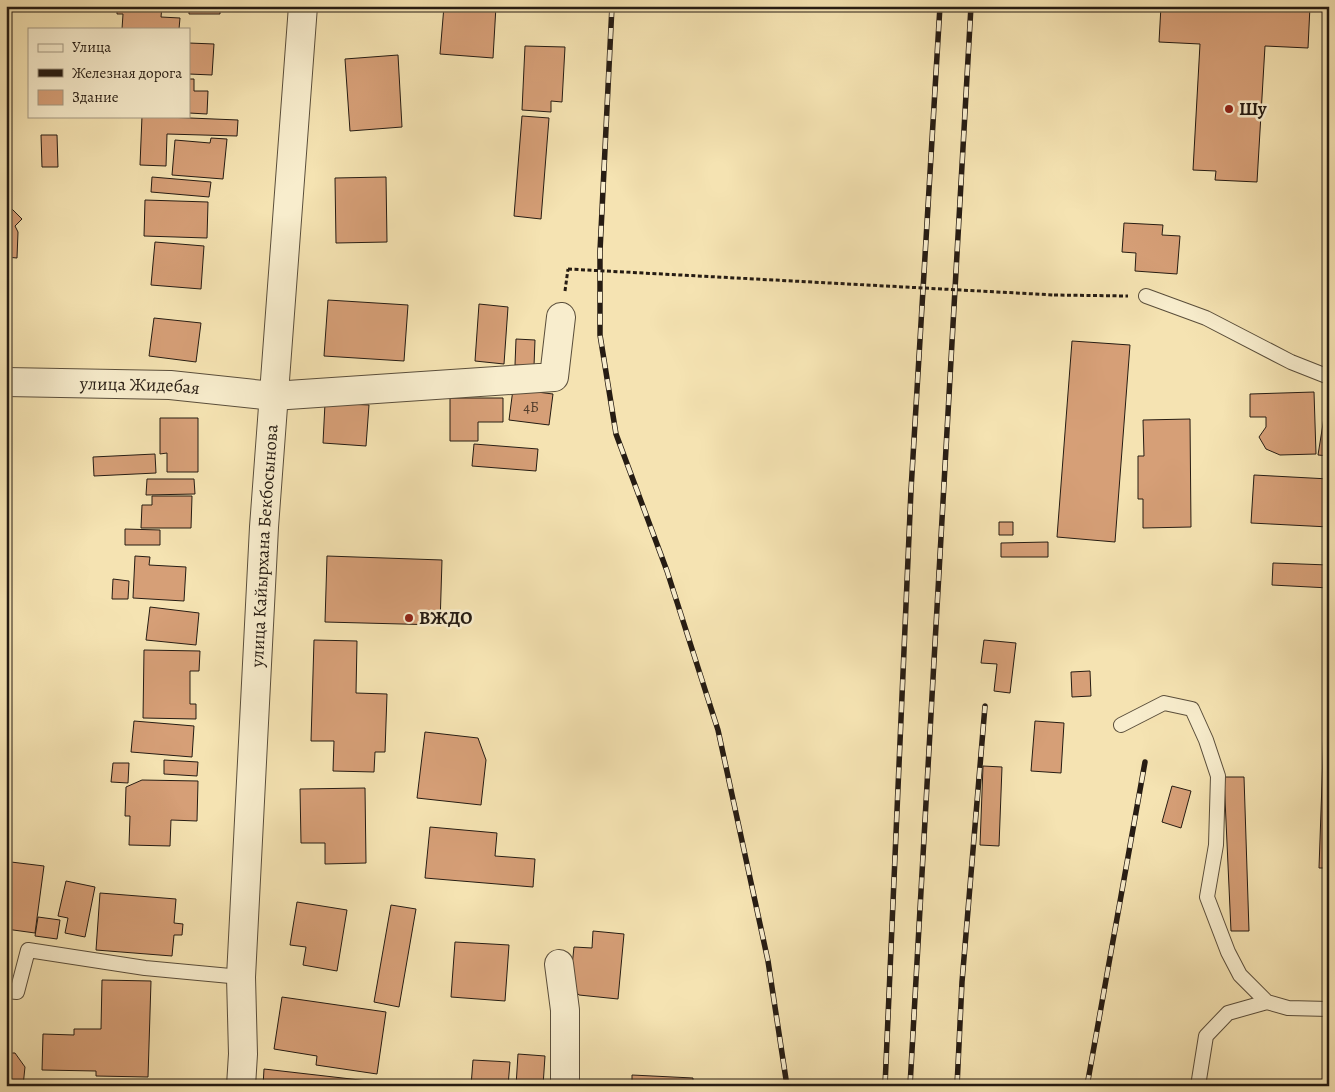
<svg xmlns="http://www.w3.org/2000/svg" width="1335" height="1092" viewBox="0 0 1335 1092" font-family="Alegreya,serif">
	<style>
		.building { fill: #d69f77; stroke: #261c13 }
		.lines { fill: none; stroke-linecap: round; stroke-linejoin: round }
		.service-casing { stroke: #5a4e3b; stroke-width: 16 }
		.minor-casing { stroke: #5a4e3b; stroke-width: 30 }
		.path { stroke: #261c13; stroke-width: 3; stroke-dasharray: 4 2.5; stroke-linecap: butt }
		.service { stroke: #f8edcd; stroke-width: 14 }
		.minor { stroke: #f8edcd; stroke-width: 28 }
		.rail-casing { stroke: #261c13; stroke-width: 5.5 }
		.rail { stroke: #f8edcd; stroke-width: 4; stroke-dasharray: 11; stroke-linecap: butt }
		.path-bridge { stroke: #261c13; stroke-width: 3; stroke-dasharray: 4 2.5; stroke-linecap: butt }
		.poi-dot { fill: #8f2418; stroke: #f8edcd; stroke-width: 2 }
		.labels { text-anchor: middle; stroke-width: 5; stroke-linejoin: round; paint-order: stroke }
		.number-label { font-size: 15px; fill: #523d2c }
		.poi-label { font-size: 18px; font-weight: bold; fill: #261c13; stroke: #f8edcd; text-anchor: start }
		.street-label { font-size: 18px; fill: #261c13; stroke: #f8edcd }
	</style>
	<rect width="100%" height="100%" fill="#f5e3b2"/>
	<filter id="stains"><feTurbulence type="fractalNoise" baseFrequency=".004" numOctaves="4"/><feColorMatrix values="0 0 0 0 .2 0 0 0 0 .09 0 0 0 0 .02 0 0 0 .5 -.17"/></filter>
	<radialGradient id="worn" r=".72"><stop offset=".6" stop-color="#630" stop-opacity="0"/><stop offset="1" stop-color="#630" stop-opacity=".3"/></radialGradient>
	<!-- building -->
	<path class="building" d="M117 6H162L161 17 180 18 179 29H122L123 14H117Z
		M189 6H220V14H189Z
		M444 6H496L493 58 440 54Z
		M1161 6H1310L1308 48 1265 46 1257 182 1215 180 1216 171 1193 170 1200 44 1159 42Z
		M189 43 214 44 212 75 189 74Z
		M525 46 565 47 562 102 551 101V112L522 110Z
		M398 55 402 127 350 131 345 59Z
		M189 79H194V91H208L207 114 189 113Z
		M142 116 238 120 237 136 167 134 166 166 140 165Z
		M522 116 549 118 541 219 514 216Z
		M41 135H57L58 167H42Z
		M211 138 227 139 223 179 172 175 175 140 210 143Z
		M152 177 211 182 209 197 151 192Z
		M386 177 387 242 336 243 335 178Z
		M145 200 208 202 207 238 144 236Z
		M6 203 22 219 15 226 18 232 17 258 6 257Z
		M1124 223 1163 225 1162 235 1180 236 1177 274 1135 271 1136 253 1122 252Z
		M155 242 204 246 201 289 151 285Z
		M328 300 408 305 404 361 324 356Z
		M479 304 508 307 504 364 475 361Z
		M154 318 201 323 196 362 149 356Z
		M516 339 535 340 534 366 515 365Z
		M1072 341 1130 345 1115 542 1057 537Z
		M513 389 553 394 549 425 509 420Z
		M1314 392 1316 454 1280 455 1266 449 1259 437 1266 427V417H1250V394Z
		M450 398H503V422H478V441H450Z
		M325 403 369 405 366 446 323 443Z
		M1326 405H1329V456L1318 455Z
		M160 418H198V472H167V453L160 454Z
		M1190 419 1191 527 1143 528V499H1138V456H1144L1143 420Z
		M474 444 538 449 536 471 472 466Z
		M155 454 156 473 94 476 93 457Z
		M1254 475 1329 479V527L1251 523Z
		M147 479H194L195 494 146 495Z
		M152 496H192L191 528H141L142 505H152Z
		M999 522H1013V535H999Z
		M125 529 160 530V545H125Z
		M1048 542V557H1001V543Z
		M135 556 150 557 149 565 186 567 184 601 133 598Z
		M327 556 442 560 440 625 325 622Z
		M1273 563 1329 565V588L1272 585Z
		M113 579 129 581 128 599H112Z
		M150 607 199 613 196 645 146 640Z
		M314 640 357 641 356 693 387 694 385 752H375L374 772 333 771 334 741H311Z
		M984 640 1016 643 1010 693 994 691 997 664 981 663Z
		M1327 641H1329V868H1319Z
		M144 650 200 651 199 671H190V704H196V719L143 718Z
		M1090 671 1091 696 1072 697 1071 672Z
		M134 721 194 726 192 757 131 752Z
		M1035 721 1064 723 1061 773 1031 771Z
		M425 732 478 738 486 760 481 805 417 798Z
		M164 760 198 762 197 776 164 774Z
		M113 763H129L128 783 111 782Z
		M983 766 1002 767 999 846 980 845Z
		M1224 777H1244L1249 931H1231Z
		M142 780 198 781 197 821 171 820 170 846 129 845 130 816H125L126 787Z
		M1172 786 1191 791 1181 828 1162 822Z
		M365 788 366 863 325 864V843H301L300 789Z
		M430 827 497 833 495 856 535 859 533 887 425 878Z
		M11 862 44 866 35 933 6 929V894Z
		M66 881 95 887 85 937 65 933 68 918 58 916Z
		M100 893 176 899 174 923 183 924 182 935H174L172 956 96 950Z
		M297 902 347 910 337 971 303 965 306 947 290 945Z
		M391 905 416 909 399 1007 374 1002Z
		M38 917 60 920 57 939 35 936Z
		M593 931 624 934 618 999 579 995 570 985 574 947 592 948Z
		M455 942 509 945 505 1001 451 997Z
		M102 980 151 981 148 1077 96 1076V1071L42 1070 43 1034 74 1035V1029H101Z
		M282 997 386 1012 377 1074 316 1065 317 1056 274 1049Z
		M6 1053H15L25 1067 23 1086H6Z
		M518 1054 545 1056 543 1086H516Z
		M473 1060 510 1062 508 1086H471Z
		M264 1069 386 1083 385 1086H263Z
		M632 1075 693 1078V1086H632Z"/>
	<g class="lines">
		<!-- service casing -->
		<g class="service-casing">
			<path id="service" d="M1146 296 1206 318 1291 362 1329 377
				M1121 725 1164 703 1192 709 1206 740 1218 776 1216 845 1207 897 1228 952 1240 975 1267 1002 1288 1008 1329 1009
				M6 991 17 992 28 950 145 968 241 977
				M1198 1086 1206 1036 1228 1013 1267 1002"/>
		</g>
		<!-- minor casing -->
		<g class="minor-casing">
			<g id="minor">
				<path id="s1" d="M6 382 170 385 273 396 554 377 561 317"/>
				<path d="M559 964 565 1010V1086"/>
				<path id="s2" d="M241 1086 243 1054 241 977 264 527 303 6"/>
			</g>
		</g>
		<!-- path -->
		<path class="path" d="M565 291 568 269
			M1054 295 1128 296"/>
		<!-- service -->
		<use href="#service" class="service"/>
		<!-- minor -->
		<use href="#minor" class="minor"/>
		<!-- rail casing -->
		<g class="rail-casing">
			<path id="rail" d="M612 6 600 251V335L616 434 667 571 718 730 768 961 787 1086
				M885 1086 911 490 940 6
				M910 1086 971 6
				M957 1086 962 982 985 706
				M1087 1086 1145 762"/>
		</g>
		<!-- rail -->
		<use href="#rail" class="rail"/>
		<!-- path-bridge -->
		<path class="path-bridge" d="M568 269 1054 295"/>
	</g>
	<!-- markers -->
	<g class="poi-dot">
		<circle cx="1229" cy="109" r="5"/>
		<circle cx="409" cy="618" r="5"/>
	</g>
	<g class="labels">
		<!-- number labels -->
		<g class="number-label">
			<text x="531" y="412">4Б</text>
		</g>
		<!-- poi labels -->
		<g class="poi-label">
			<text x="1239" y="115">Шу</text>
			<text x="419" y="624">ВЖДО</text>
		</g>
		<!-- street labels -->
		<g class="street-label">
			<text dy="6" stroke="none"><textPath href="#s1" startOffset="134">улица Жидебая</textPath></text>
			<text dy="6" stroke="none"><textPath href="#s2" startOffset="541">улица Кайырхана Бекбосынова</textPath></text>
		</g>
	</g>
	<!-- margin -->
	<rect width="1335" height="1092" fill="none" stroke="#f5e3b2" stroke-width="25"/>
	<rect x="8" y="8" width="1320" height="1077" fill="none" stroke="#261c13" stroke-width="2.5"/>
	<rect x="12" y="12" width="1310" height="1067" fill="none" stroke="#261c13"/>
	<!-- legend -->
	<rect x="28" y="28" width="162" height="90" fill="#f8edcd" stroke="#a49983"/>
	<rect x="38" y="44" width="25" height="8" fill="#f8edcd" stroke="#a49983"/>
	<text x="72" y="52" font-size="15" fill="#261c13">Улица</text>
	<rect x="38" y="69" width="25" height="8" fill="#261c13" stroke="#a49983"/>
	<text x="72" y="78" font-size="15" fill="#261c13">Железная дорога</text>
	<rect x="38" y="90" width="25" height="15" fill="#d69f77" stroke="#a49983"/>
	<text x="72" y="102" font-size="15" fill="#261c13">Здание</text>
	<rect width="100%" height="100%" filter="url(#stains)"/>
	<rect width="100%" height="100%" fill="url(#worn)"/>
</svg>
